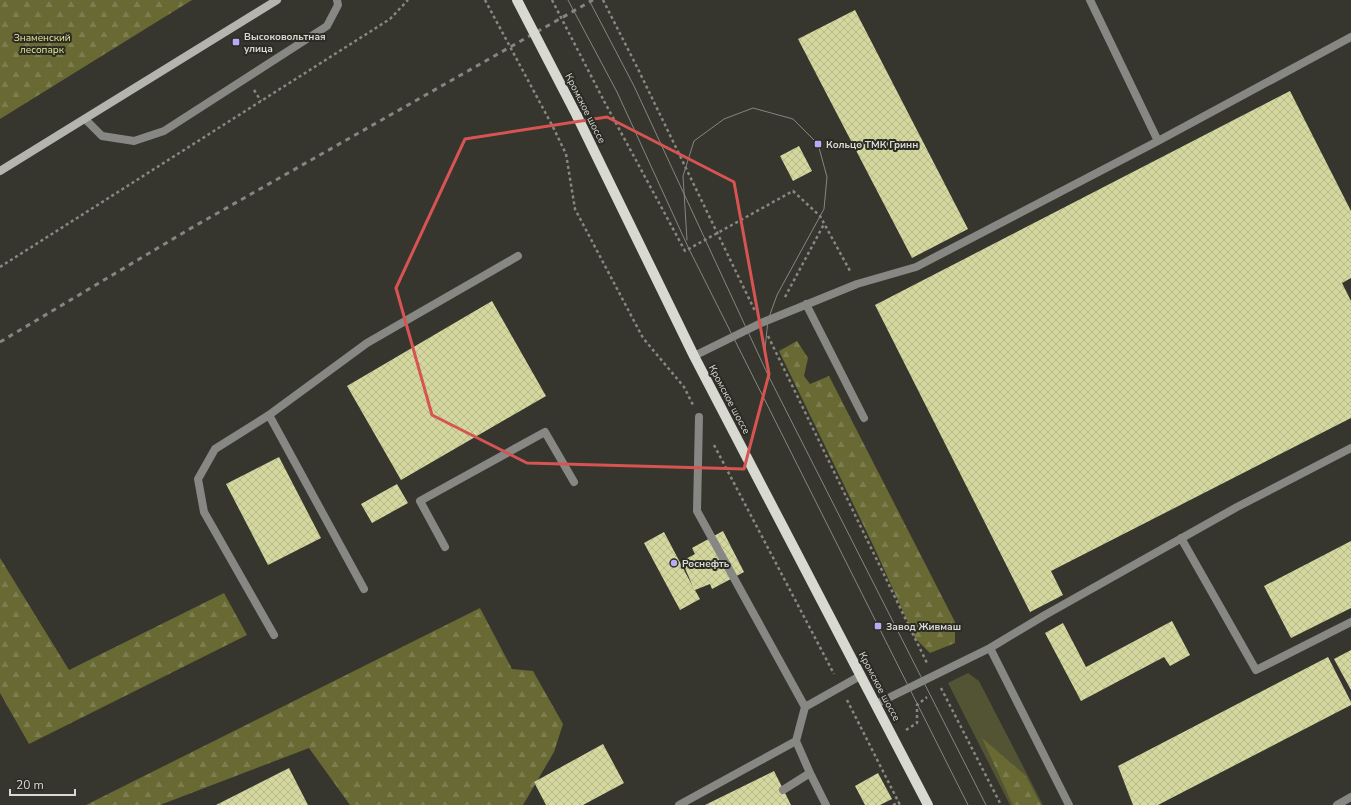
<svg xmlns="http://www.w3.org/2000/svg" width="1351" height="805" viewBox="0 0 1351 805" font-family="'Nunito Sans',sans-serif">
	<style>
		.grass { fill: #535433 }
		.forest { fill: url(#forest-firs) }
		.building { fill: url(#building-cross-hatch) }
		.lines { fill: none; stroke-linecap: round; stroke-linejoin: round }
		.path { stroke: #888882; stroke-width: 2.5; stroke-dasharray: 3 3; stroke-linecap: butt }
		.lane { stroke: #878783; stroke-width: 8 }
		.secondary { stroke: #b5b5af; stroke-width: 8 }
		.primary { stroke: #d8d9d1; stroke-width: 10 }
		.tram { stroke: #868680; stroke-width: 1 }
		.rail { stroke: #868680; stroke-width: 3; stroke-dasharray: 5 5; stroke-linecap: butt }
		.path-bridge { stroke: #888882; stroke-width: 2.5; stroke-dasharray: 3 3; stroke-linecap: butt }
		.primary-bridge { stroke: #d8d9d1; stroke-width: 10 }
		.marked { fill: none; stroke: #d75453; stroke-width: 3; stroke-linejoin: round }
		.poi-dot { fill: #b7abf8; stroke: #2c2c25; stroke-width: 1.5 }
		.labels { text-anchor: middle; stroke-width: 4; stroke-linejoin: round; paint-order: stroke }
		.poi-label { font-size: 10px; font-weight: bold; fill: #dadad5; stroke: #2c2c25; text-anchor: start }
		.park-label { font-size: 10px; fill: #e3e793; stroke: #2c2c25 }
		.street-label { font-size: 10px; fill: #dadad5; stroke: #2c2c25 }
	</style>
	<defs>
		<pattern id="forest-firs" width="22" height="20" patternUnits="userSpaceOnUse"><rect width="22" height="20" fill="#686933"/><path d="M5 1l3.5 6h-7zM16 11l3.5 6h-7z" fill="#7d7e50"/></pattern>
		<pattern id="building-cross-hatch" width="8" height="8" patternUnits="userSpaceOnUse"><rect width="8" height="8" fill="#d5d89e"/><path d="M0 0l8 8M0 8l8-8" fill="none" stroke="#b7ba8b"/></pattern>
	</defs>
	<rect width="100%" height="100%" fill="#36362f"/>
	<!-- grass -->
	<path class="grass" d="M968 673 979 681 1043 805H1010L948 683Z"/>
	<!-- forest -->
	<path class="forest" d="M0 0H192L0 119Z
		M797 341 808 358 804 376 810 384 829 376 955 622V643L930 653 915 638 874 547 779 351Z
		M0 558 69 670 224 593 247 635 29 744 0 693Z
		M480 608 512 669 533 671 563 724 554 752 523 805H350L309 748 160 805H86Z
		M982 738 1026 776 1041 805H1013Z"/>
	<!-- building -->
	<path class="building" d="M855 10 968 229 912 258 798 39Z
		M1290 91 1351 211V278L1342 283 1351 301V418L1051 571 1063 595 1030 612 875 305Z
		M799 146 812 171 793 181 780 156Z
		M492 301 546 396 401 480 347 386Z
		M279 457 321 538 268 565 226 484Z
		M397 484 408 503 372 523 361 504Z
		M723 531 744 572 712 589 710 584 695 590 700 599 680 610 644 543 664 532 693 587 682 561 695 554 692 548Z
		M1351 541V608L1291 638 1264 586Z
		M1172 621 1190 655 1170 666 1164 657 1081 701 1045 633 1063 623 1086 667Z
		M1351 650V690L1334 659Z
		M1328 657 1351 702V705L1158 805H1133L1118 766Z
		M603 744 624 783 583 805H546L534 782Z
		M289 768 308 805H216Z
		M774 771 791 805H705Z
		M878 773 892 799 880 805H865L855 786Z"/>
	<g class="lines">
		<!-- path -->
		<path class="path" d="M603 0 638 69 755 311
			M254 90 261 101
			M604 101 685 251 793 191 820 216 850 271
			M553 127 566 154 575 209 643 338 684 387 693 405
			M0 267 390 19 408 0
			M785 297 824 224
			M768 336 927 663
			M714 445 834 674
			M941 688 1001 805
			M847 700 900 805
			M906 730 917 723V705L927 697
			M893 805 899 802"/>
		<!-- lane -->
		<path class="lane" d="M1090 0 1158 141
			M85 119 102 136 134 141 164 131 327 26 338 5 337 0
			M806 304 864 418
			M694 356 761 323 857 284 916 267 1158 141 1351 37
			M269 415 215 449 198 479 204 512 274 635
			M699 417 697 511 805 707
			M1181 538 1256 670 1351 622
			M445 547 420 501 545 432 574 482
			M364 589 269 415 367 343 518 256
			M990 648 1069 805
			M876 704 990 648 1045 615 1237 507 1351 448
			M796 741 810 773 826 805
			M783 790 810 773
			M679 805 796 741 805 707 860 676
			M1337 805 1351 797"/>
		<!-- secondary -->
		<path class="secondary" d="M0 171 277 0"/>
		<!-- primary -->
		<path class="primary" d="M577 116 694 356 928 805"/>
		<!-- tram -->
		<path class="tram" d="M568 0 617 92 689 249 968 805
			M589 0 634 86 768 375 986 805
			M687 240 683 176 694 141 724 119 753 108 793 119 818 144 827 177 824 209 777 295 768 320 765 349 767 365"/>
		<!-- rail -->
		<path class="rail" d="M0 342 193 227 593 0"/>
		<!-- path-bridge -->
		<path class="path-bridge" d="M485 0 553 127
			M552 0 604 101"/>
		<!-- primary-bridge -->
		<path class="primary-bridge" d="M517 0 577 116"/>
	</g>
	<!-- marked area -->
	<path class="marked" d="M607 117 734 182 769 374 744 469 527 463 432 415 396 288 465 139Z"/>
	<!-- markers -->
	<g class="poi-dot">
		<rect x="232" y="38" width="8" height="8" rx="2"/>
		<rect x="814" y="140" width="8" height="8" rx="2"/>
		<circle cx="674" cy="563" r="4"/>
		<rect x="874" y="622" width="8" height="8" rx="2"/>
	</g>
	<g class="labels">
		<!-- poi labels -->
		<g class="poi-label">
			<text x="244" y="40">Высоковольтная<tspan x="244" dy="12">улица</tspan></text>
			<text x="826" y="148">Кольцо ТМК Гринн</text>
			<text x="682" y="567">Роснефть</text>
			<text x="886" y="630">Завод Живмаш</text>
		</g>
		<!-- park labels -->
		<g class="park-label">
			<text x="42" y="41">Знаменский<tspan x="42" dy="12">лесопарк</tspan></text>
		</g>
		<!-- street labels -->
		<g class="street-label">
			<text transform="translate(586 108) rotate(63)" y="4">Кромское шоссе</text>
			<text transform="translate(730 399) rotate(62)" y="4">Кромское шоссе</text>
			<text transform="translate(880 686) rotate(62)" y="4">Кромское шоссе</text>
		</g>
	</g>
	<!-- scale -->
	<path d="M10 789v6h65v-6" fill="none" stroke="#dadad5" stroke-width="2"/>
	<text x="16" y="789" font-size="12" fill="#dadad5" stroke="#2c2c25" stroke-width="3" paint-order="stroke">20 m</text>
</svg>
